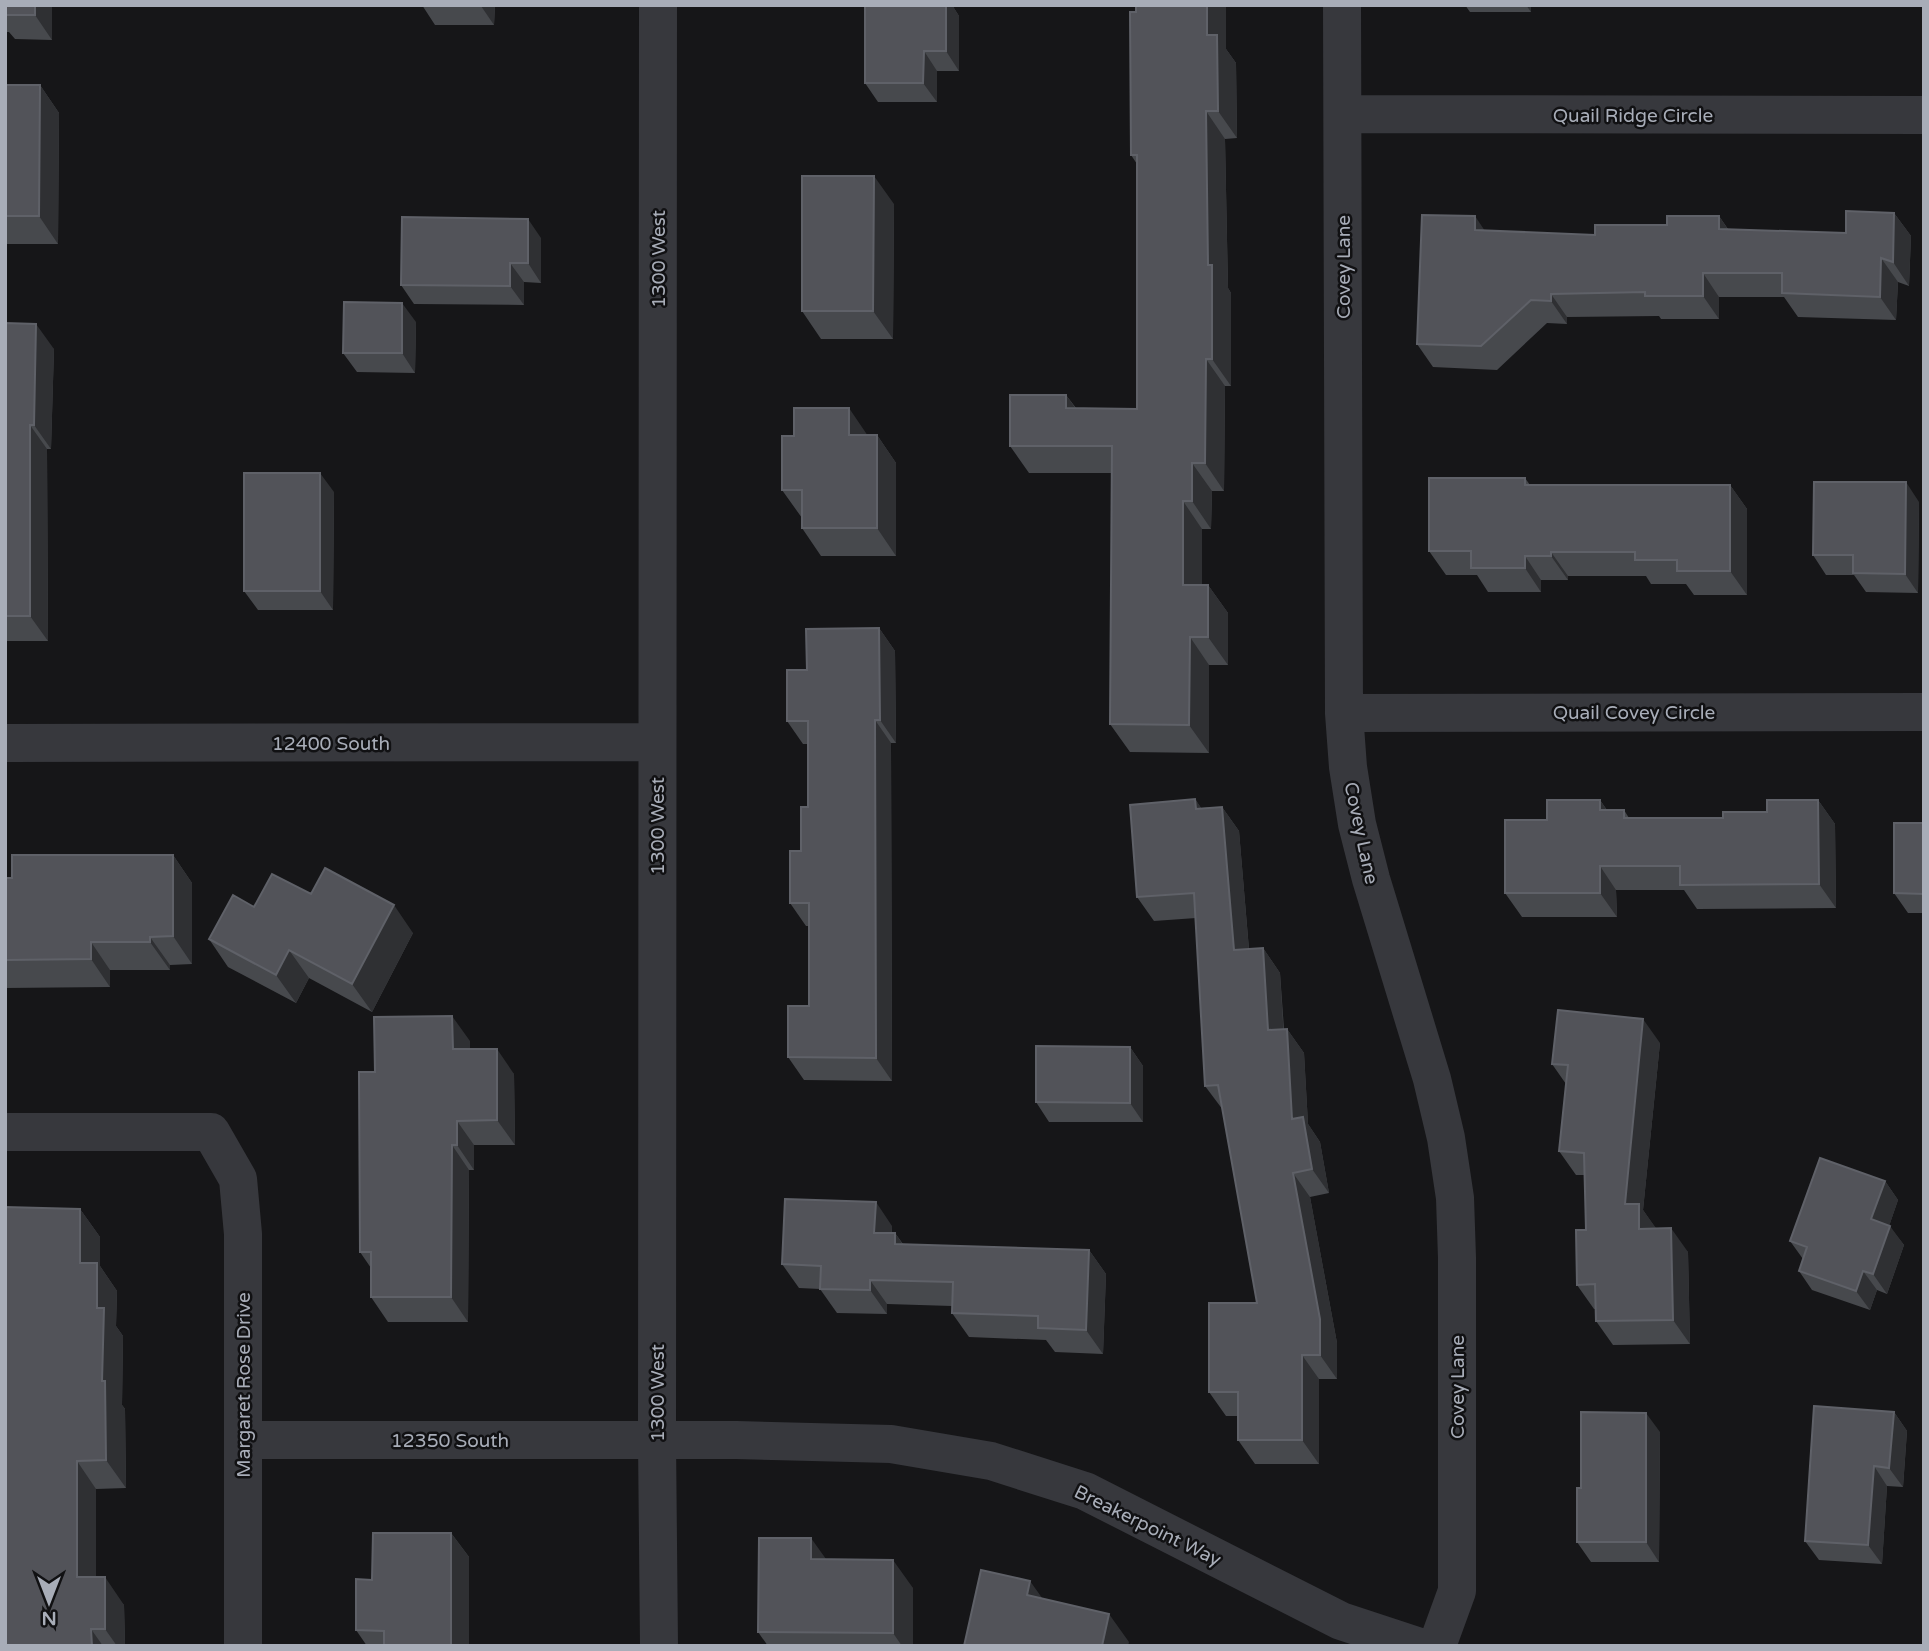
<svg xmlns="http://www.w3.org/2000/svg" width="1929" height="1651" viewBox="0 0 1929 1651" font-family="'Varela Round',sans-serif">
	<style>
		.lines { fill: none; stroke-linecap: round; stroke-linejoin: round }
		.minor { stroke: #37383d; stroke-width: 38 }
		.wall { fill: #47494d }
		.shaded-wall { fill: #2f3033 }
		.building { fill: #525359; stroke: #5f6168; stroke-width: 2 }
		.labels { text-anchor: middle; stroke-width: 5; stroke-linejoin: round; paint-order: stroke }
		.street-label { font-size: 19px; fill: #a8adb8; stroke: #111113 }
	</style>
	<rect width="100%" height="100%" fill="#161618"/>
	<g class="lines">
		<!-- minor -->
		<path class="minor" d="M658 5 657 1440 659 1646
			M1342 5 1344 713 1348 767 1357 824 1371 879 1432 1079 1446 1138 1455 1198 1457 1258V1591L1437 1646
			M1343 114 1924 115
			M1344 713 1924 712
			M5 743 657 742
			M5 1132H211L238 1179 243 1234V1646
			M243 1440H736L891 1444 991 1461 1085 1491 1341 1621 1417 1646"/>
	</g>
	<!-- wall -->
	<path class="wall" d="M5 5H52V40L15 39 9 32H5Z
		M422 5H495L494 25H435Z
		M865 5H952L959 16V71H937V102H878L865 83Z
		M1465 5H1531V12H1470Z
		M1226 49 1236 63 1237 138 1225 139 1228 288 1231 293V386H1225L1224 491H1212L1211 529H1202V585H1208L1228 613V665H1209V753L1130 752 1110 724 1112 473H1029L1010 446 1066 395 1076 408 1137 409V164L1131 155Z
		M5 85H40L59 113 58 244H7L5 242Z
		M894 204 893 339H821L802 311Z
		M1894 213 1911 236 1909 286 1898 282 1896 320 1798 317 1784 297H1719V319H1661L1659 316 1567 317V324L1547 323 1497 370 1433 367 1417 344 1485 231 1595 235 1719 216 1728 229 1846 233Z
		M541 238V283L524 282V305L414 304 401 285Z
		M416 322 415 373 357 372 343 353Z
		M5 323 54 349 51 449H47L48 641H5Z
		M867 435H877L896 463V556H821L802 528V518L782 490Z
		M1525 478 1530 485H1730L1747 509V595H1694L1686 584H1651L1646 576H1568V580H1541V592H1488L1477 575H1446L1429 551Z
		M334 492 333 610H258L244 591Z
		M1919 502 1918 593 1866 592 1854 575H1826L1813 555Z
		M879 628 895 651 896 743H891L892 1081 804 1080 788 1057 809 1006V926H806L790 903 801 851 808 807V744H803L787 721 807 670Z
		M1195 799 1201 808 1222 807 1239 831 1249 949 1263 948 1280 973 1284 1029H1287L1304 1053 1308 1124 1320 1142 1329 1193 1310 1197 1337 1343V1379H1319V1464H1255L1238 1440V1416H1226L1209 1392 1257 1303 1223 1110 1205 1086 1196 918 1154 921 1137 897Z
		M1600 800 1607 810H1624L1629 818H1723L1767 812 1818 800 1835 824 1836 908 1697 909 1684 890H1616L1617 917H1522L1505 893 1547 820Z
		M1924 823V913H1908L1894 893Z
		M173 855 192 883V964L170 965V970H110V987L5 988V878H12Z
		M254 907 413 933 372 1012 309 978 296 1003 228 967 209 939Z
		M470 1041V1049L514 1074 515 1145H474V1170H469L468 1322H388L371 1297V1268L360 1252 375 1072Z
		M1660 1043 1643 1210 1656 1229 1688 1252 1690 1344 1613 1345 1596 1321V1309H1594L1577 1285 1586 1230 1585 1175H1576L1559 1151 1566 1084 1552 1064Z
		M1130 1047 1143 1066V1122H1049L1036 1102Z
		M1885 1181 1898 1200 1889 1226 1904 1245 1887 1294 1877 1290 1870 1310 1812 1290 1799 1271 1803 1259 1790 1241Z
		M80 1209 100 1237V1266L117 1291 116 1326 123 1336 122 1405 125 1409 126 1488 96 1489V1577L124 1605 125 1646H5Z
		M892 1226V1233H895L903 1244 1089 1250 1106 1274 1103 1354 1055 1352 1046 1340 969 1337 952 1313V1306L887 1304V1314L837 1313 820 1289 799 1288 782 1264Z
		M1894 1412 1907 1431 1903 1487 1887 1486 1882 1564 1819 1560 1805 1541Z
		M1660 1432 1659 1562H1591L1577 1542 1581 1488Z
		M451 1533 469 1557V1646H367L356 1630 372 1580Z
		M826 1559 913 1588V1646H768L758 1632Z"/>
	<!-- shaded-wall -->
	<path class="shaded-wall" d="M35 5H52V40L35 15Z
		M481 5H495L494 25 481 6Z
		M946 5H952L959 16V71L946 51Z
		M1207 5H1226V49L1236 63 1237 138 1218 111 1207 35Z
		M1526 5H1531V12Z
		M924 51 937 71V102L923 83Z
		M40 85 59 113 58 244 39 216Z
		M1206 111 1225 139 1228 288 1231 293V386L1212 359 1208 265Z
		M874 176 894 204 893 339 873 311Z
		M1894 213 1911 236 1909 286 1893 262Z
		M1475 216 1491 240 1475 230Z
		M1719 216 1735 240 1719 229Z
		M528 219 541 238V283L528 263Z
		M1881 258 1898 282 1896 320 1880 297Z
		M510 263 524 282V305L510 286Z
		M1703 273 1719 297V319L1703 296Z
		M1551 294 1567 317V324L1551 301Z
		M402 303 416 322 415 373 402 353Z
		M36 324 54 349 51 449 34 425Z
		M1206 359 1225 386 1224 491 1205 463Z
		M1066 395 1086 423 1066 408Z
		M849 408 868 436 849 435Z
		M30 425 47 449 48 641 30 616Z
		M877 435 896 463V556L877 528Z
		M1192 463 1212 491 1211 529 1192 501Z
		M320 473 334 492 333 610 320 591Z
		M1906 482 1919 502 1918 593 1905 574Z
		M1730 485 1747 509V595L1730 571Z
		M1183 501 1202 529V613L1183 585Z
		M1551 552 1568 576V580L1551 556Z
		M1525 556 1541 580V592L1525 568Z
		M1208 585 1228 613V665L1208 637Z
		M879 628 895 651 896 743 880 720Z
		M1190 637 1209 665V753L1189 725Z
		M875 720 891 743 892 1081 876 1058Z
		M1195 799 1212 824 1196 809Z
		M1600 800 1616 824 1600 810Z
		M1818 800 1835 824 1836 908 1819 884Z
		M1222 807 1239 831 1251 974 1234 950Z
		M173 855 192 883V964L173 936Z
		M1600 866 1616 890 1617 917 1600 893Z
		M394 905 413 933 372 1012 352 984Z
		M150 937 170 965V970L150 942Z
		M91 942 110 970V987L91 959Z
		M1263 948 1280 973 1285 1055 1268 1030Z
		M289 950 309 978 296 1003 276 975Z
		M452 1016 470 1041V1074L453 1049Z
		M1643 1019 1660 1043 1643 1210 1656 1228V1253L1639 1229 1625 1204Z
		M1287 1029 1304 1053 1308 1124 1320 1142 1329 1193 1312 1169 1292 1119Z
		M1130 1047 1143 1066V1122L1130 1103Z
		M497 1049 514 1074 515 1145 497 1120Z
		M457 1121 474 1145V1170L457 1145Z
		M452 1145 469 1170 468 1322 451 1297Z
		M1293 1173 1310 1197 1337 1343V1379L1320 1355Z
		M1885 1181 1898 1200 1885 1238 1871 1219Z
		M876 1202 892 1226 891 1257 874 1233Z
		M80 1209 100 1237V1266L117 1291 116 1326 123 1336 122 1405 125 1409 126 1488 106 1460 102 1381 97 1308 80 1263Z
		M1890 1226 1904 1245 1887 1294 1873 1274Z
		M1671 1228 1688 1252 1690 1344 1673 1320Z
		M895 1233 912 1258 895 1244Z
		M1089 1250 1106 1274 1103 1354 1086 1330Z
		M1863 1271 1877 1290 1870 1310 1856 1291Z
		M870 1280 887 1304V1314L870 1290Z
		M1302 1355 1319 1379V1464L1302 1440Z
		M1894 1412 1907 1431 1903 1487 1889 1468Z
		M1646 1413 1660 1432 1659 1562 1646 1542Z
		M77 1461 96 1489V1605L77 1577Z
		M1874 1466 1887 1486 1882 1564 1868 1545Z
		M451 1533 469 1557V1646H451Z
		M811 1538 831 1566 811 1559Z
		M893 1560 913 1588V1646H902L893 1633Z
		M105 1577 124 1605 125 1646H117L105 1629Z
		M1030 1581 1050 1609 1027 1595Z
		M1109 1614 1129 1642 1128 1646H1102Z
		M91 1629 103 1646H92Z"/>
	<!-- building -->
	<path class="building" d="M5 5H35V15H5Z
		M422 5H481V6Z
		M865 5H946V51H924L923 83H865Z
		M1136 5H1207V35H1217L1218 111H1206L1208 265H1212V359H1206L1205 463H1192V501H1183V585H1208V637H1190L1189 725 1110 724 1112 446H1010V395H1066V408L1137 409V155H1131L1130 12H1136Z
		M5 85H40L39 216H5Z
		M802 176H874L873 311H802Z
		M1846 211 1894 213 1893 262 1881 258 1880 297 1782 293V273H1703V296H1645V292L1551 294V301L1531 300 1481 346 1417 344 1422 215 1475 216V230L1595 235V225H1667V216H1719V229L1846 233Z
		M402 217 528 219V263H510V286L401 285Z
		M344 302 402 303V353H343Z
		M5 323 36 324 34 425H30V616H5Z
		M794 408H849V435H877V528H802V490H782V436H794Z
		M244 473H320V591H244Z
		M1429 478H1525V485H1730V571H1677V560H1635V552H1551V556H1525V568H1471V551H1429Z
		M1814 482H1906L1905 574 1853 573V555H1813Z
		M879 628 880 720H875L876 1058 788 1057V1006H809V903H790V851H801V807H808V721H787V670H807L806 629Z
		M1195 799 1196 809 1222 807 1234 950 1263 948 1268 1030 1287 1029 1292 1119 1303 1117 1312 1169 1293 1173 1320 1319V1355H1302V1440H1238V1392H1209V1303H1257L1218 1085 1205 1086 1194 893 1137 897 1130 805Z
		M1547 800H1600V810H1624V818H1723V812H1767V800H1818L1819 884 1680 885V866H1600V893H1505V820H1547Z
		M1894 823H1924V894L1894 893Z
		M12 855H173V936L150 937V942H91V959L5 960V878H12Z
		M325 868 394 905 352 984 289 950 276 975 209 939 233 895 254 907 272 874 311 894Z
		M1558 1010 1643 1019 1625 1204H1639V1229L1671 1228 1673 1320 1596 1321 1595 1284 1577 1285 1576 1230H1586L1584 1153 1559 1151 1568 1065 1552 1064Z
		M452 1016 453 1049H497V1120L457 1121V1145H452L451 1297H371V1252H360L359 1072H375L374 1017Z
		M1036 1046 1130 1047V1103L1036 1102Z
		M1820 1158 1885 1181 1871 1219 1890 1226 1873 1274 1863 1271 1856 1291 1799 1271 1807 1247 1790 1241Z
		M785 1199 876 1202 874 1233H895V1244L1089 1250 1086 1330 1038 1328V1316L952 1313 953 1282 870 1280V1290L820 1289 821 1266 782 1264Z
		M5 1207 80 1209V1263H97V1308H104L102 1381H105L106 1460 77 1461V1577H105V1629H91L92 1646H5Z
		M1814 1406 1894 1412 1889 1468 1874 1466 1868 1545 1805 1541Z
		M1581 1412 1646 1413V1542H1577V1488H1581Z
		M373 1533H451V1646H384V1631L356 1630V1579L372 1580Z
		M759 1538H811V1559L893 1560V1633L758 1632Z
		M981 1570 1030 1581 1027 1595 1109 1614 1102 1646H964Z"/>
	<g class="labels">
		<!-- street labels -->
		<g class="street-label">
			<text x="1633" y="122">Quail Ridge Circle</text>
			<text transform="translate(658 259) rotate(-90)" y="7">1300 West</text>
			<text transform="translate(1343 267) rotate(-90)" y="7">Covey Lane</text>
			<text x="1634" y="719">Quail Covey Circle</text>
			<text x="331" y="750">12400 South</text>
			<text transform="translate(657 826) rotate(-90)" y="7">1300 West</text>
			<text transform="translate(1362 833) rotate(78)" y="7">Covey Lane</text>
			<text transform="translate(243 1385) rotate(-90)" y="7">Margaret Rose Drive</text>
			<text transform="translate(1457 1387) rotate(-90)" y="7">Covey Lane</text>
			<text transform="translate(657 1393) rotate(-90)" y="7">1300 West</text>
			<text x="450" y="1447">12350 South</text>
			<text transform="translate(1148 1525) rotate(26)" y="7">Breakerpoint Way</text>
		</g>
	</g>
	<!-- border -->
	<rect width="1929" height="1651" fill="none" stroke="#a8adb8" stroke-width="14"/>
	<!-- north arrow -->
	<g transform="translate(49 1602) rotate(180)" stroke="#111113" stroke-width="5" paint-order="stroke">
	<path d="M0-5L12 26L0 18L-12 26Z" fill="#a8adb8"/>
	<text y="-10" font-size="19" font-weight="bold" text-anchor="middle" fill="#a8adb8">N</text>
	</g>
</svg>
